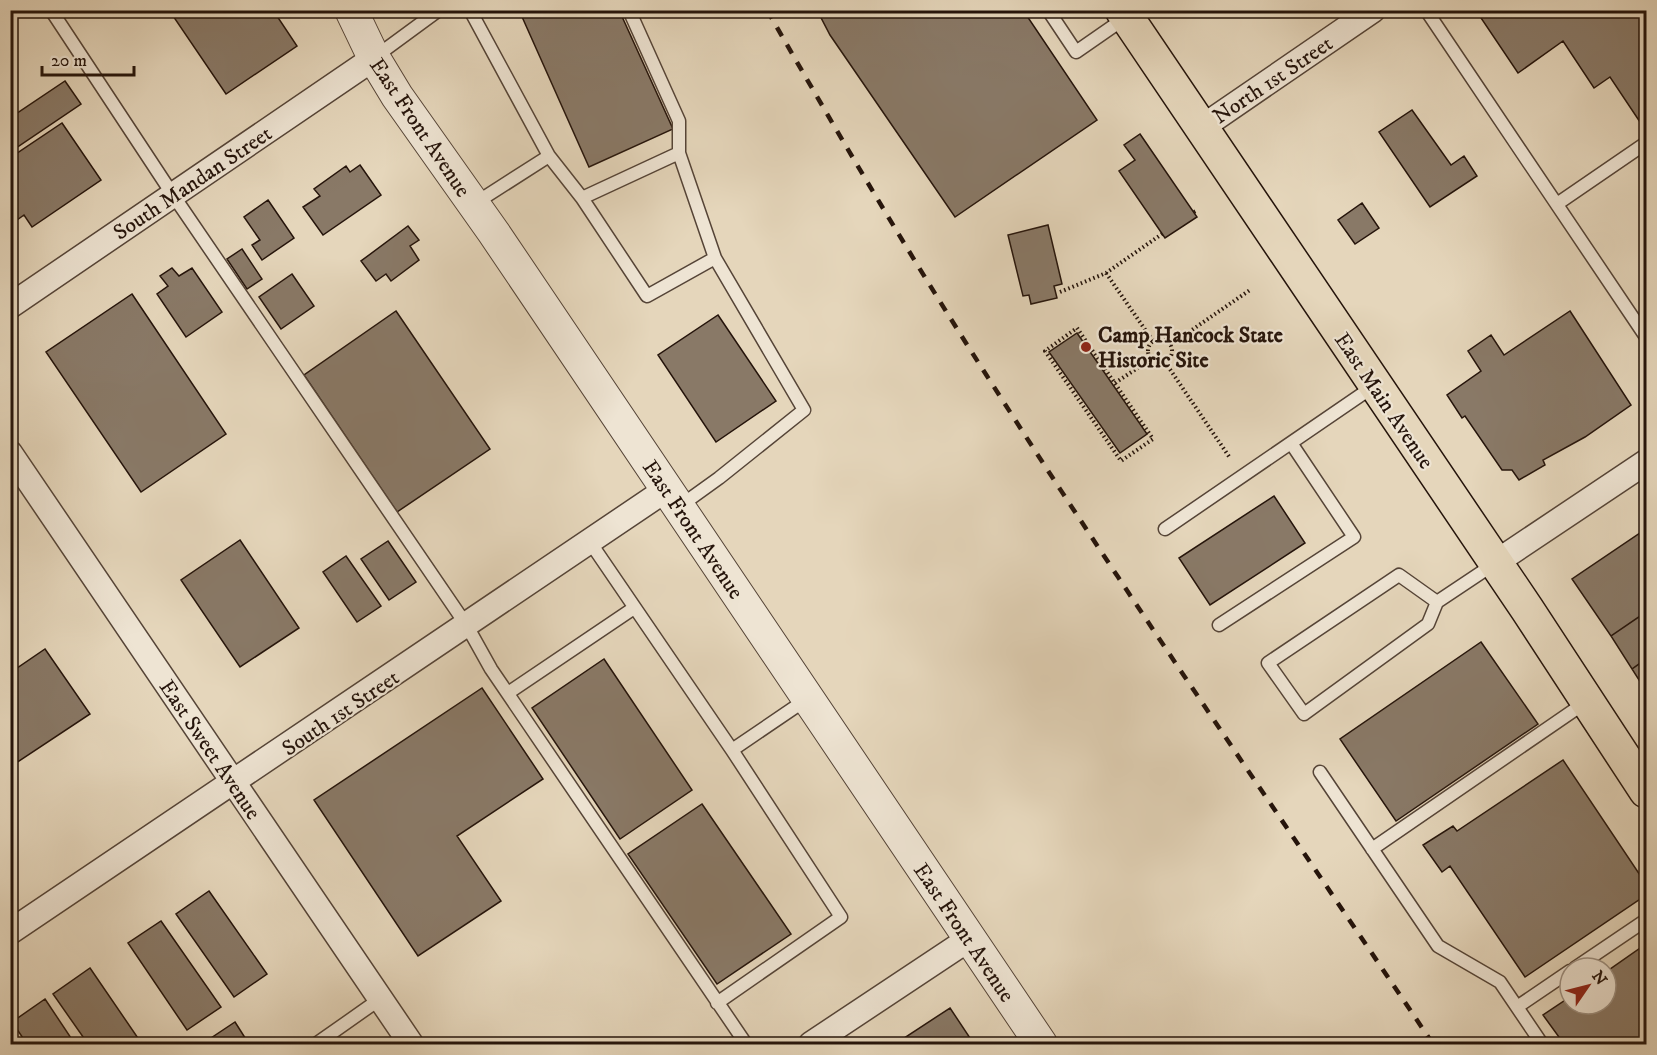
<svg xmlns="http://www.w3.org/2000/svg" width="1657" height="1055" viewBox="0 0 1657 1055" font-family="'IM FELL DW Pica',serif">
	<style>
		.building { fill: #897967; stroke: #25140b; stroke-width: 1.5 }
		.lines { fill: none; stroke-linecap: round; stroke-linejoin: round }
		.service-casing { stroke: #554437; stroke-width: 15 }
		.minor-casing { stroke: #554437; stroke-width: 27 }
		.tertiary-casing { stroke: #554437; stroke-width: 34 }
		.primary-casing { stroke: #25140b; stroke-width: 36 }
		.path { stroke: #25140b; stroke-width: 4; stroke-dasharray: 1.5 3; stroke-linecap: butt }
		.service { stroke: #eee4d3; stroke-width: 12 }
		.minor { stroke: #eee4d3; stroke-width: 24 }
		.tertiary { stroke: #eee4d3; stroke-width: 32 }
		.primary { stroke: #e5d6bb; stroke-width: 33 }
		.rail { stroke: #25140b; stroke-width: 4.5; stroke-dasharray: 10 10; stroke-linecap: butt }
		.poi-dot { fill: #8f2418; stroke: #eee4d3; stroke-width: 2 }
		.labels { text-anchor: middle; stroke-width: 4.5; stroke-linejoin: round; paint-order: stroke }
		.street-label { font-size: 22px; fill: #25140b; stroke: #eee4d3 }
		.poi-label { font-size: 22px; font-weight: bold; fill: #25140b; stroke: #eee4d3; text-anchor: start }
	</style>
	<rect width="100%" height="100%" fill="#e5d6bb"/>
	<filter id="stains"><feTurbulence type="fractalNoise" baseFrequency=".00333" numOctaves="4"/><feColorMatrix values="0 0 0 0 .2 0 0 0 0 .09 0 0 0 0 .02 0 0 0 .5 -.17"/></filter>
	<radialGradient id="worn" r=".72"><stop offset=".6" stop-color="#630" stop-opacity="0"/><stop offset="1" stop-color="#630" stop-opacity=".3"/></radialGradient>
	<!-- building -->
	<path class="building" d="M175 10H273L297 46 226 94 171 13Z
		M519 10H619L673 129 589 167Z
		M817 10H1023L1097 120 955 217 830 35Z
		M1486 10H1646V131L1610 77 1594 88 1563 41 1518 73 1479 15Z
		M10 54 17 63 10 68Z
		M65 81 81 104 10 152V118Z
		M1412 110 1451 165 1464 156 1477 176 1430 207 1379 132Z
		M62 123 101 180 32 227 24 215 17 220 12 213 10 214V158Z
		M1140 134 1197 217 1165 238 1119 171 1135 160 1124 145Z
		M360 165 381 195 323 235 303 207 320 196 314 189 346 166 350 172Z
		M268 200 294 238 262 260 252 245 260 240 244 217Z
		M1362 203 1379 228 1355 244 1338 220Z
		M1048 225 1062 284 1054 286 1057 298 1031 304 1029 295 1023 296 1008 235Z
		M408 226 419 240 410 246 419 260 391 281 386 274 376 281 361 261Z
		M242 249 262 279 247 289 227 259Z
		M172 268 179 276 192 268 222 312 186 337 157 294 168 286 160 276Z
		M292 274 314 306 281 329 259 297Z
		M132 294 226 434 141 492 46 352Z
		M396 311 490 449 397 512 304 375Z
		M1570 311 1631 405 1585 437 1543 460 1545 465 1519 480 1512 470H1502L1465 416 1462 418 1447 395 1481 371 1468 351 1491 335 1504 355Z
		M718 315 776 401 716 442 658 355Z
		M1077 333 1147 434 1120 453 1049 352Z
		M1274 496 1305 543 1210 605 1179 558Z
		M1646 529V612L1611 636 1572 579Z
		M240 540 299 628 240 667 181 580Z
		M388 541 416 582 389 600 361 559Z
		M346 556 381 606 357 622 323 572Z
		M1646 612V659L1632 669 1611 636Z
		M1481 642 1538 724 1396 821 1340 739Z
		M45 649 90 714 10 767V673Z
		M604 659 692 790 620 839 532 708Z
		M1646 659V691L1632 669Z
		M482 688 543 779 457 836 501 901 418 956 314 800Z
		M1563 760 1646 884V895L1525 977 1450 866 1442 872 1423 845 1453 826 1457 831Z
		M702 804 791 934 717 984 628 854Z
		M209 891 267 974 234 997 176 914Z
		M161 921 221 1007 187 1030 128 943Z
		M1646 944V1034L1631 1044H1564L1543 1015 1570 997V1004H1606V972Z
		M90 968 142 1044H88L53 994Z
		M45 999 75 1044H27L12 1022Z
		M950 1008 974 1044H895Z
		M235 1022 249 1044H202Z"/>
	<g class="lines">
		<!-- service casing -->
		<g class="service-casing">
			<path id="service" d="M51 10 173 195 467 626 491 669 746 1044
				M470 10 549 156 582 198 679 153 715 258 804 410 719 478 680 506
				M629 10 679 121V153
				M1048 10 1076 52 1125 18
				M1426 10 1646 337
				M375 57 439 10
				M582 198 647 296 715 258
				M474 204 549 156
				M1557 204 1646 143
				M1165 529 1374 386
				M590 542 732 750 841 917 717 1003
				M1437 602 1399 575 1268 663 1304 714 1428 624 1437 602 1494 564
				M1219 625 1354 537 1291 443
				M508 693 634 608
				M732 750 807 699
				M1320 772 1438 946 1500 982 1542 1044
				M1372 849 1586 702
				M1575 968 1646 920
				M1517 1007 1570 971
				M316 1044 380 999"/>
		</g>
		<!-- minor casing -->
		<g class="minor-casing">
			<path id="minor" d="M1201 128 1373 10
				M10 306 374 58
				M10 453 411 1044
				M1495 563 1646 462
				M10 932 667 489
				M811 1044 969 939"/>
		</g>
		<!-- tertiary casing -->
		<g class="tertiary-casing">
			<path id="tertiary" d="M351 10 374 58 397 96 494 233 1041 1044"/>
		</g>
		<!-- primary casing -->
		<g class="primary-casing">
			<path id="primary" d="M1122 10 1527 609 1646 791"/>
		</g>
		<!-- path -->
		<path class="path" d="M1194 212 1196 211
			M1106 273 1153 341
			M1060 292 1106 273 1162 234
			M1077 328 1153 439 1121 461 1045 351Z
			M1148 351a12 12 0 1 1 24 0a12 12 0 1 1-24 0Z
			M1170 345 1250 290
			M1165 362 1230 458
			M1115 383 1151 359"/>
		<!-- service -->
		<use href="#service" class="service"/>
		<!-- minor -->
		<use href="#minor" class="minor"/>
		<!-- tertiary -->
		<use href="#tertiary" class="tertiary"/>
		<!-- primary -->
		<use href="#primary" class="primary"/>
		<!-- rail -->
		<path class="rail" d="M767 10C838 134 910 256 987 376 1131 602 1284 822 1433 1044"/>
	</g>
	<!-- markers -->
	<circle class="poi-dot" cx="1086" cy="347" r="6"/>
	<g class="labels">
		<!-- street labels -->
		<g class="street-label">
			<text transform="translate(1272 79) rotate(-34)" y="8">North 1st Street</text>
			<text transform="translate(421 127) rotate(56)" y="8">East Front Avenue</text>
			<text transform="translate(192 182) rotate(-34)" y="8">South Mandan Street</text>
			<text transform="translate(1385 400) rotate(56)" y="8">East Main Avenue</text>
			<text transform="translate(694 529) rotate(56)" y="8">East Front Avenue</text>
			<text transform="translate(340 712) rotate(-34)" y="8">South 1st Street</text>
			<text transform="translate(211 749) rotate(56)" y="8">East Sweet Avenue</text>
			<text transform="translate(965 932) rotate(56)" y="8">East Front Avenue</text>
		</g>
		<!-- poi labels -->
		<g class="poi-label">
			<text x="1098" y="342">Camp Hancock State<tspan x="1098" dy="25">Historic Site</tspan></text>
		</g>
	</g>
	<!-- margin -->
	<rect width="1657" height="1055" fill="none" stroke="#e5d6bb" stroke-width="36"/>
	<rect x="12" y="12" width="1633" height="1031" fill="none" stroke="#25140b" stroke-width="3"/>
	<rect x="18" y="18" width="1621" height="1019" fill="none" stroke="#25140b" stroke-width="1.5"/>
	<!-- north arrow -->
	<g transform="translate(1588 986) rotate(55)"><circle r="28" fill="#eee4d3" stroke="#9e9183" stroke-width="1.5"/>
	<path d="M0-4.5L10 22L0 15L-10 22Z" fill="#8f2418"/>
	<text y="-9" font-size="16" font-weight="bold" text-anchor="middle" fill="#25140b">N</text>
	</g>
	<!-- scale -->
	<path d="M42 66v9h92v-9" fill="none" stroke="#25140b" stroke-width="3"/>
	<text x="51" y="66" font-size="18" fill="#25140b" stroke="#eee4d3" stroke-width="4.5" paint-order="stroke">20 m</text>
	<rect width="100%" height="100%" filter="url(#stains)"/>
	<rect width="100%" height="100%" fill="url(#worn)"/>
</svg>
